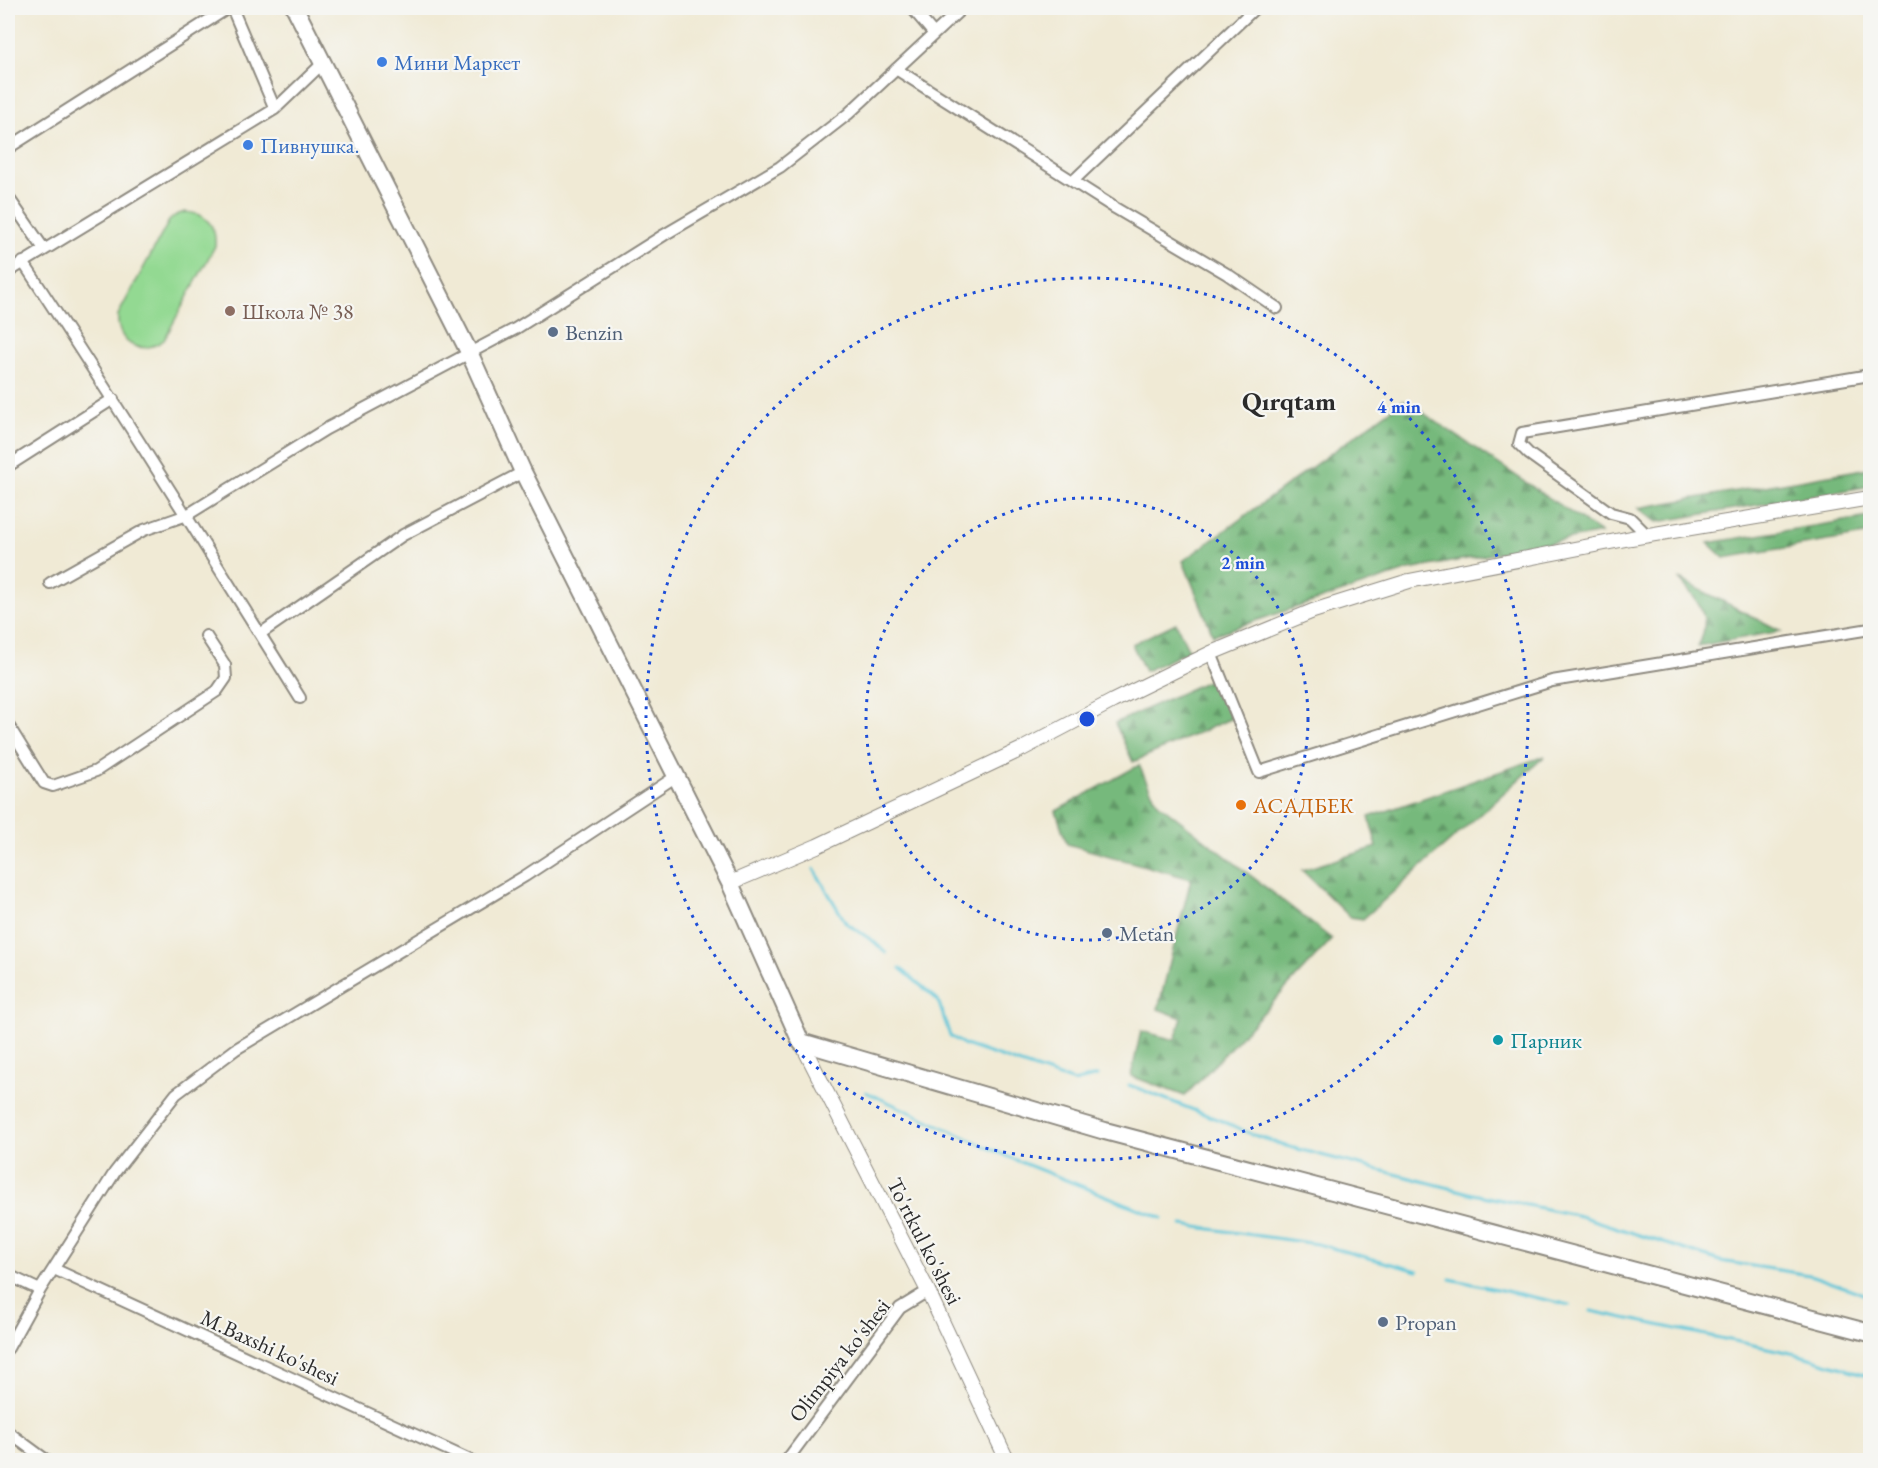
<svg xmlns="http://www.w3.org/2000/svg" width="1878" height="1468" viewBox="0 0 1878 1468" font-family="'EB Garamond',serif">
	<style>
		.forest { fill: url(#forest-firs); stroke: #507254; stroke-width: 1.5 }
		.pitch { fill: #93d992; stroke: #5f825e; stroke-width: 1.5 }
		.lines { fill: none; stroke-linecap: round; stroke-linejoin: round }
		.stream { stroke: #5cc5d8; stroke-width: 3 }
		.minor-casing { stroke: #8e8a80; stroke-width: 14 }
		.major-casing { stroke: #8e8a80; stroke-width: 16 }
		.highway-casing { stroke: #8e8a80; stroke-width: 20 }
		.minor { stroke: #fff; stroke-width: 10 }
		.major { stroke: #fff; stroke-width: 14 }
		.highway { stroke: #fff; stroke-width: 16 }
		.ring { fill: none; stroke: #1d4ed8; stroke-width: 3; stroke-dasharray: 3 6 }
		.shop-dot { fill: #3f7fe0; stroke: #f6f6f2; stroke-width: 2 }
		.education-dot { fill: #8d6e63; stroke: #f6f6f2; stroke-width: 2 }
		.service-dot { fill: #5c6f8a; stroke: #f6f6f2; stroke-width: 2 }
		.food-dot { fill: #e8710a; stroke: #f6f6f2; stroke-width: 2 }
		.culture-dot { fill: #0f9aa8; stroke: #f6f6f2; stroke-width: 2 }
		.labels { text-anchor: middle; stroke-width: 4.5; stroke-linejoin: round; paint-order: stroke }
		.shop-label { font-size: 22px; fill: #366cbe; stroke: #f6f6f2; text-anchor: start }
		.education-label { font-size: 22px; fill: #785e54; stroke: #f6f6f2; text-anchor: start }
		.service-label { font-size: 22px; fill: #4e5e75; stroke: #f6f6f2; text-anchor: start }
		.food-label { font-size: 22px; fill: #c56008; stroke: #f6f6f2; text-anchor: start }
		.culture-label { font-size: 22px; fill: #0d838f; stroke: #f6f6f2; text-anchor: start }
		.street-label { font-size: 22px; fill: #2b2b2b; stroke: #f6f6f2 }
		.quarter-label { font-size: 26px; font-weight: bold; fill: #2b2b2b; stroke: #f6f6f2 }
		.centre { fill: #1d4ed8; stroke: #f6f6f2; stroke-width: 3 }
		.ring-label { font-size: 18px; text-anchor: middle; font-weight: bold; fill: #1d4ed8; stroke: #f6f6f2; stroke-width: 4.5; stroke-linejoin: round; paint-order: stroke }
	</style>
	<defs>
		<pattern id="forest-firs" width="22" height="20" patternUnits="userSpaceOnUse" patternTransform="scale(1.5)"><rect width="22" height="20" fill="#76b97c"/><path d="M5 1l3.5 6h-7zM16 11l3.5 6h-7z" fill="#619766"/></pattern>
	</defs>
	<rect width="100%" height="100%" fill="#f6f6f2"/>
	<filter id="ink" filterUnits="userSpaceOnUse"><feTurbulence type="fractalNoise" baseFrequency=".0167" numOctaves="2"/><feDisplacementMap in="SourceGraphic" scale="12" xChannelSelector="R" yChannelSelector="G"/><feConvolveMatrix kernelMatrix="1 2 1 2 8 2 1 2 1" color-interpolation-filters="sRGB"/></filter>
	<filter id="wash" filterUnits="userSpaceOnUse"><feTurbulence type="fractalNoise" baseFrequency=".008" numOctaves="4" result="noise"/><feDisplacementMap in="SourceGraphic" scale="24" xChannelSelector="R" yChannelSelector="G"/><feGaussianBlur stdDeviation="1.35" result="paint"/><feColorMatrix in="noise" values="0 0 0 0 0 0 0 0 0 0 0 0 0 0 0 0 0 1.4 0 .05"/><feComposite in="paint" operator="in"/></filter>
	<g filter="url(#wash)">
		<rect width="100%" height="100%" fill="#f0ead5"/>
		<!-- forest -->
		<path class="forest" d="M1404 400 1601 533 1409 570 1213 635 1183 561Z
			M1870 468V486L1657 522 1638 508Z
			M1870 517V534L1724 558 1708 543Z
			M1679 579 1781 631 1698 646C1714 617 1697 600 1679 579Z
			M1176 623 1189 651 1145 671 1132 644Z
			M1214 678 1232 718 1133 762 1115 723Z
			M1545 756 1363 919 1350 917 1302 870 1377 847 1369 817Z
			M1139 765 1150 789 1159 804 1332 939 1185 1096 1131 1076 1141 1031 1175 1040 1182 1018 1158 1009 1191 879 1067 844 1056 811Z"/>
		<!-- pitch -->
		<path class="pitch" d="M185 212C205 213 217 225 215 246L164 340C141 357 116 344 118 315L169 221 176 215Z"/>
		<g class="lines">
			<!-- stream -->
			<path class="stream" d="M814 869 846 923 873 941 886 953
				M900 968 938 1000 950 1036 965 1045 1074 1082 1097 1076
				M1129 1085 1222 1121 1251 1134 1282 1145 1473 1194 1580 1216 1720 1261 1810 1275 1870 1296
				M866 1092 1013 1159 1162 1218
				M1182 1225 1317 1244 1418 1271
				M1450 1279 1570 1305
				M1591 1311 1796 1354 1870 1376"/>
		</g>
	</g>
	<g filter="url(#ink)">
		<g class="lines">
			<!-- minor casing -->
			<g class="minor-casing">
				<path id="minor" d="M232 8 275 109
					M912 8 934 34
					M896 69 1115 208 1227 274 1277 308
					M8 148 228 8
					M1073 181 1255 8
					M8 197 44 249
					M23 262C118 406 209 552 300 698
					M8 272 275 109 323 63
					M8 466 113 399
					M1647 535 1630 518 1611 513 1529 454 1519 444 1522 433 1870 375
					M50 583 144 530 187 515 326 429 515 329 664 235 780 167 848 114 962 8
					M260 634 403 535 523 472
					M1211 653 1259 772 1552 681 1870 629
					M8 725 44 783 53 786 96 771 217 691 226 678 225 665 206 636
					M54 1269 470 1460
					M8 1275 40 1290
					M8 1348 40 1290 115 1172 176 1094 236 1049 525 876 675 777
					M8 1432 46 1460
					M787 1460 900 1308 928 1291"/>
			</g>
			<!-- major casing -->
			<g class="major-casing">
				<path id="major" d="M730 883 817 846 1022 749 1113 701 1211 653 1313 611 1409 581 1631 538 1870 498
					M801 1042 928 1291 1007 1460"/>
			</g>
			<!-- highway casing -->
			<g class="highway-casing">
				<path id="highway" d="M295 8 469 352 523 472 730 883 801 1042 1105 1131 1870 1333"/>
			</g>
			<!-- minor -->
			<use href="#minor" class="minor"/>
			<!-- major -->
			<use href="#major" class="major"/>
			<!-- highway -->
			<use href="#highway" class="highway"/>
		</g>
	</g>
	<!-- distance rings -->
	<g class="ring">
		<circle cx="1087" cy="719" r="221"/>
		<circle cx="1087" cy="719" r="441"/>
	</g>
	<!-- markers -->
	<g class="shop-dot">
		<circle cx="382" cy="62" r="6"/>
		<circle cx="248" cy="145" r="6"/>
	</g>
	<circle class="education-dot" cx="230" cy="311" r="6"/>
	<g class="service-dot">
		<circle cx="553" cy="332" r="6"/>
		<circle cx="1107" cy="933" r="6"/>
		<circle cx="1383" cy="1322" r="6"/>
	</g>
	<circle class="food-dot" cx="1241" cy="805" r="6"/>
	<circle class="culture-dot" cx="1498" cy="1040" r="6"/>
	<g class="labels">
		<!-- shop labels -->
		<g class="shop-label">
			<text x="394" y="70">Мини Маркет</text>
			<text x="260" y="153">Пивнушка.</text>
		</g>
		<!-- education labels -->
		<g class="education-label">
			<text x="242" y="319">Школа № 38</text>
		</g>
		<!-- service labels -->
		<g class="service-label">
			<text x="565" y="340">Benzin</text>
			<text x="1119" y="941">Metan</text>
			<text x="1395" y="1330">Propan</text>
		</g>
		<!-- food labels -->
		<g class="food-label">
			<text x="1253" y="813">АСАДБЕК</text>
		</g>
		<!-- culture labels -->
		<g class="culture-label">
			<text x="1510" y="1048">Парник</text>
		</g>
		<!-- street labels -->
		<g class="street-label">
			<text transform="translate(925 1241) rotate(63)" y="8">To'rtkul ko'shesi</text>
			<text transform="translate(270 1347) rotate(25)" y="8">M.Baxshi ko'shesi</text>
			<text transform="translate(839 1360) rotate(-52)" y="8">Olimpiya ko'shesi</text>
		</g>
		<!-- quarter labels -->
		<g class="quarter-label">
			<text x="1289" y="410">Qırqtam</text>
		</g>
	</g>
	<circle cx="1087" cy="719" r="9" class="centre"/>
	<g class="ring-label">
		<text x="1399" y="413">4 min</text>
		<text x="1243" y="569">2 min</text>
	</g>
	<!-- margin -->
	<rect width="1878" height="1468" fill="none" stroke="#f6f6f2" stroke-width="30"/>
</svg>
